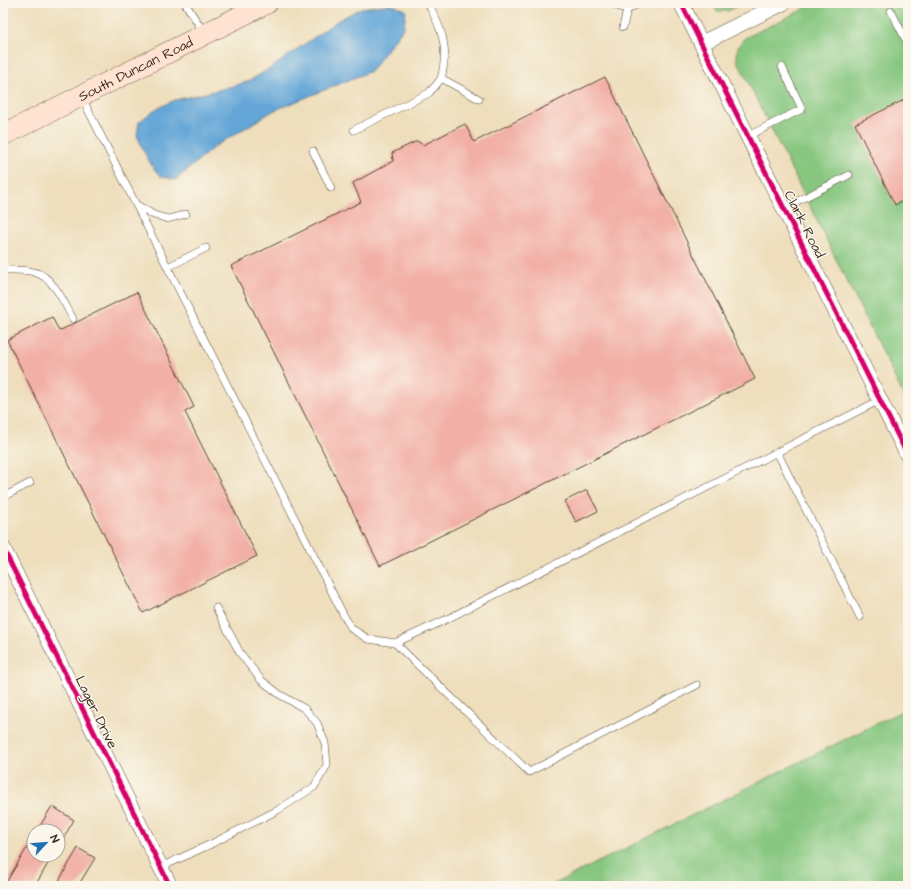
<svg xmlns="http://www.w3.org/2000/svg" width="911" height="889" viewBox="0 0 911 889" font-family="'Architects Daughter',sans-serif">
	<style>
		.green { fill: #87c780; stroke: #61784f }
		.water { fill: #63a6d7; stroke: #4f687a }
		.building { fill: #f2afa5 }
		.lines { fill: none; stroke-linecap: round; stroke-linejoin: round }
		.service-casing { stroke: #564536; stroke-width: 8 }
		.minor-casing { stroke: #564536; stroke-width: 16 }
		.secondary-casing { stroke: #564536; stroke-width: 22 }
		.service { stroke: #fff; stroke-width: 7 }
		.minor { stroke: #fff; stroke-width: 15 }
		.secondary { stroke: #fee3d2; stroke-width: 21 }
		.cycleway-casing { stroke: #fbf7ec; stroke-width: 8 }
		.cycleway { stroke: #d6006c; stroke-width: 5 }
		.labels { text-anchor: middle; stroke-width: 3; stroke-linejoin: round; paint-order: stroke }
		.street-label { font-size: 14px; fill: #3b2a1e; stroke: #fbf7ec }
	</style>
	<rect width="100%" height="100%" fill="#fbf7ec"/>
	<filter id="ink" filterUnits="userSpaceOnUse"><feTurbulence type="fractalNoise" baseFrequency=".025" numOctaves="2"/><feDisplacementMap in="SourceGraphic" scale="8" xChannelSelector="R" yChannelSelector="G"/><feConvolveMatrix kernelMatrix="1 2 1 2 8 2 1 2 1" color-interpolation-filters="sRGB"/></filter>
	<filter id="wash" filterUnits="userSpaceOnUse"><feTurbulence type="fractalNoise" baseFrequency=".012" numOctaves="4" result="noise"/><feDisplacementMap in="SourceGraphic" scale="16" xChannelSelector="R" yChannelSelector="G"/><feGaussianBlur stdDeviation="0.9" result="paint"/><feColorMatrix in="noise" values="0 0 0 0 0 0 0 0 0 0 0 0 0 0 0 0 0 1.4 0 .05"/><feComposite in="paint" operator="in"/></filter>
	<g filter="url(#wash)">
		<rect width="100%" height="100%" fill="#eedebc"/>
		<!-- green -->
		<path class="green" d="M711 3H743L728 11H717Z
			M816 3H908V404L737 60C737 49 737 45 745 38Z
			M908 708V886H550Z"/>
		<!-- water -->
		<path class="water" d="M390 4 406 10 404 27 371 71 273 111 214 147 176 180 160 176 152 166 144 152 137 135 139 122 154 110 175 100 218 90 247 82 271 68 337 21 361 8Z"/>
		<g id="blocks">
			<!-- building -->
			<path class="building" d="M605 77 755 379 380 566 231 266 361 202 353 183 393 161 392 153 417 141 423 145 465 124 474 142Z
				M908 98V198L895 205 855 124Z
				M137 292 194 407 185 412 257 556 143 613 7 340 52 317 59 331Z
				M587 490 598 511 576 522 565 501Z
				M52 806 74 820 58 847V831H37Z
				M34 836V855H53L35 886H4Z
				M78 848 95 858 78 886H56Z"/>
		</g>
	</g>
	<g filter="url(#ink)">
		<use href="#blocks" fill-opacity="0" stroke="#564536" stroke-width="1"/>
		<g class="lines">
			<!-- service casing -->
			<g class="service-casing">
				<path id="service" d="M185 3 204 33
					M611 3 627 10
					M891 11 908 44
					M623 27 627 10 640 3
					M441 78 479 99
					M82 98 344 616 352 629 368 639 382 641 395 643 443 621 880 400
					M354 130 429 93C433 88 438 84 441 78 443 73 443 68 444 63 447 41 438 22 428 3
					M748 136 802 109 782 67
					M313 151 331 188
					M137 205 154 215 168 219 186 214
					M784 208 849 175
					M168 267 206 248
					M3 270C13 270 24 269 34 272 53 276 65 304 73 319
					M777 452 860 617
					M3 497 30 483
					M395 643 529 772 697 685
					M161 867 211 844 278 810 314 787 327 765 325 743 317 723 305 709 279 694 261 680 240 653 216 608"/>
			</g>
			<!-- minor casing -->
			<g class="minor-casing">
				<path id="minor" d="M681 3 908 456
					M702 43 783 3
					M3 548 170 886"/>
			</g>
			<!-- secondary casing -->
			<g class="secondary-casing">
				<g id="secondary">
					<path id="s1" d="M3 135 267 3"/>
				</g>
			</g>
			<!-- service -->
			<use href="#service" class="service"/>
			<!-- minor -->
			<use href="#minor" class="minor"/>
			<!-- secondary -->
			<use href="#secondary" class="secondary"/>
			<!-- cycleway casing -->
			<g class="cycleway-casing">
				<path id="cycleway" d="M681 3 908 456
					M3 548 170 886"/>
			</g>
			<!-- cycleway -->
			<use href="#cycleway" class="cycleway"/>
		</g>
	</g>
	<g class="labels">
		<!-- street labels -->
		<g class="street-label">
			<text dy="5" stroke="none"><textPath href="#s1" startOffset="148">South Duncan Road</textPath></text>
			<text transform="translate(805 224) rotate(63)" y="5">Clark Road</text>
			<text transform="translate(97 712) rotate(64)" y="5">Lager Drive</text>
		</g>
	</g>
	<!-- margin -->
	<rect width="911" height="889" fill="none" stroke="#fbf7ec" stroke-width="16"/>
	<!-- north arrow -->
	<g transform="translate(46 843) rotate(64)"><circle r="19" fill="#fbf7ec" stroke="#aea59a"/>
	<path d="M0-3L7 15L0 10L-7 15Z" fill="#1f6fb2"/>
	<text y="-6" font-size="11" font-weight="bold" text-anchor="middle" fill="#3b2a1e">N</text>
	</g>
</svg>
